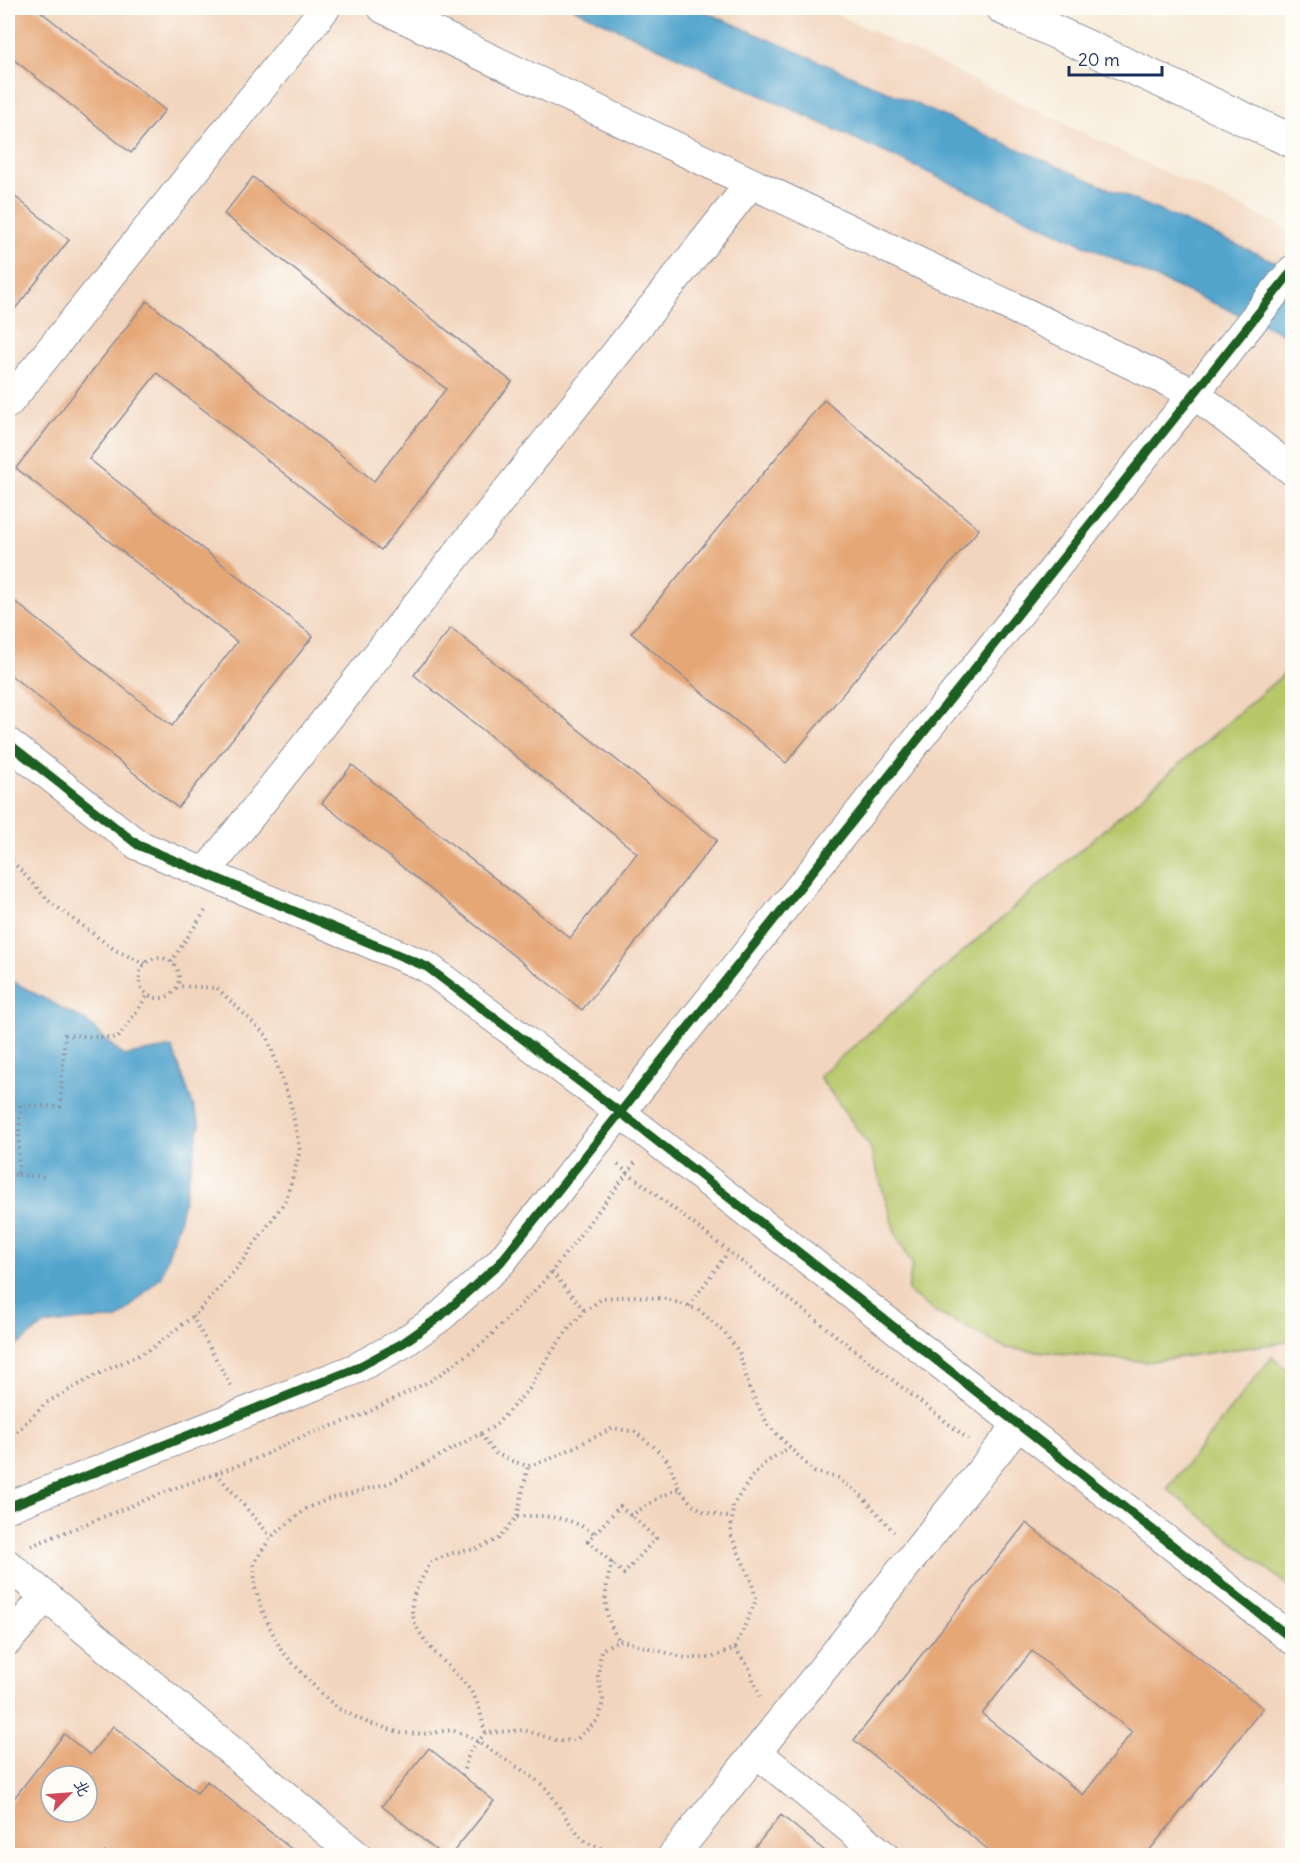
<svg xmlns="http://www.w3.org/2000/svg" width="1300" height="1863" viewBox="0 0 1300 1863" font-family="Delius,'LXGW WenKai TC',sans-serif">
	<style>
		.built { fill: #f2d5be; fill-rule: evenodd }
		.green { fill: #b8c76a; stroke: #6a7b64; stroke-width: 1.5 }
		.water { fill: #52a4cd; stroke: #366a96; stroke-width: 1.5 }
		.building { fill: #e6a777; fill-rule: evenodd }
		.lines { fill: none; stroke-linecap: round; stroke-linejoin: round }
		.minor-casing { stroke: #8a8e9c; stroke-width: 32 }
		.tertiary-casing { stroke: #8a8e9c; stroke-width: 35 }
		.path { stroke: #8a8e9c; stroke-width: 4; stroke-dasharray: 1.5 4.5; stroke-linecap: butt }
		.minor { stroke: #fff; stroke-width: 30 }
		.tertiary { stroke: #fff; stroke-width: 33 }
		.cycleway-casing { stroke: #fdfcf7; stroke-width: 13 }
		.cycleway { stroke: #1b5e20; stroke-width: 9 }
	</style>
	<rect width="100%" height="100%" fill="#fdfcf7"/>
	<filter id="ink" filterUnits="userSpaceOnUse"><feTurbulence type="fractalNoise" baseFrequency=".0167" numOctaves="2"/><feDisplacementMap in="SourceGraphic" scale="12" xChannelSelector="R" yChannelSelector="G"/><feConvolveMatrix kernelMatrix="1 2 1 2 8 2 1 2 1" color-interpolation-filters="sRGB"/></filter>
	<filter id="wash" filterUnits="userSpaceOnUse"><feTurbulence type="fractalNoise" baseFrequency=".008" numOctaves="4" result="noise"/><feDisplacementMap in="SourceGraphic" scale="24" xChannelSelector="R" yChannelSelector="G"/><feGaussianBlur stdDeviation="1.35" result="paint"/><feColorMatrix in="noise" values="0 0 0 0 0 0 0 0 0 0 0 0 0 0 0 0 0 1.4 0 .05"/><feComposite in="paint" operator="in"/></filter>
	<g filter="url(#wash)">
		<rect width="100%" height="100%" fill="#f8ecda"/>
		<!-- built -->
		<path class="built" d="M8 8H824L1152 166 1292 231V1855L8 1856ZM51 1776H87V1812H51Z"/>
		<!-- green -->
		<path class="green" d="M1292 667V1341L1146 1362 1006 1348 934 1311 908 1291 912 1264 896 1235 870 1147 819 1076Z
			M1272 1357 1292 1374V1589L1167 1489Z"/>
		<!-- water -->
		<path class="water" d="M573 8H697L1292 269V337L1160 280Z
			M8 979 86 1021 123 1056 172 1047 200 1124 179 1222 161 1276 118 1319 82 1320 44 1325 8 1352Z"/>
		<g id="blocks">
			<!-- building -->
			<path class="building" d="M8 8H36L165 110 131 153 8 55Z
				M253 177 512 382 381 550 157 373 89 459 313 636 178 808 8 673V596L172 726 237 642 16 468 147 301 374 481 446 389 224 214Z
				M8 191 69 240 8 318Z
				M824 400 979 529 786 763 631 633Z
				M451 628 717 840 582 1010 322 803 352 765 570 938 637 853 414 675Z
				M1026 1523 1263 1708 1145 1856H996L854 1740ZM1032 1651 1132 1732 1083 1795 982 1714Z
				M113 1726 197 1793 207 1781 300 1856H108L105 1852 102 1856H8V1806L64 1734 90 1755ZM51 1776H87V1812H51Z
				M429 1748 494 1801 450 1856H443L382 1806Z
				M781 1815 831 1856H748Z"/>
		</g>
	</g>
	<g filter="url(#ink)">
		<use href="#blocks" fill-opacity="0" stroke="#8a8e9c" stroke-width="1.5"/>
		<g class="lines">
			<!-- minor casing -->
			<g class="minor-casing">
				<path id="minor" d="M383 8 1195 394 1292 470
					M8 403 325 8
					M8 743 138 845 427 967 621 1113 1292 1639
					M205 873 751 183
					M8 1507 355 1369 403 1343 441 1316 500 1263 1292 271
					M8 1565 357 1856
					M8 1640 46 1596
					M756 1752 884 1856
					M673 1856 1019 1424"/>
			</g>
			<!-- tertiary casing -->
			<g class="tertiary-casing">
				<path id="tertiary" d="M1003 8 1292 141"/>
			</g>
			<!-- path -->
			<path class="path" d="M8 857 50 902 115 950 145 964
				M139 978a20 20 0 1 1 40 0a20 20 0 1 1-40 0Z
				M171 962 207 908
				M618 1165 968 1439
				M8 1175H18L20 1105 60 1107 65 1035 118 1038 148 995
				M18 1175 47 1177
				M552 1272 585 1311
				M689 1306 728 1252
				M192 1316 231 1386
				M481 1434 493 1452 512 1461 528 1466 548 1460 613 1428 635 1432 654 1447 668 1461 679 1489 692 1504 705 1512 732 1518
				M8 1440 46 1403 96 1375 151 1349 196 1314 239 1266 286 1200 300 1151 291 1105 267 1036 217 988 178 986
				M216 1473 271 1537
				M620 1506 656 1538 624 1574 588 1541Z
				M630 1516 660 1497 679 1489
				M517 1517C546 1514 570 1517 595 1534
				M31 1546 170 1490 253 1460 306 1435 358 1417 432 1380 484 1342 546 1279 635 1163
				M612 1562C604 1592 601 1613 619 1640
				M735 1648 749 1668 760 1698
				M485 1733C482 1719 479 1701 470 1690 452 1666 409 1637 412 1604 414 1590 424 1575 431 1562L452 1553 476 1549 498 1539 517 1517 528 1466
				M462 1775 470 1751 485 1733 524 1730 559 1741 576 1740 599 1719 603 1700 598 1676 601 1650 619 1640 686 1658H711L735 1648 756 1600 752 1583 731 1535 733 1505 751 1478 765 1463 790 1447
				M643 1855 635 1853 610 1851 587 1843 573 1828 547 1789 530 1775 467 1735 451 1730 424 1734 401 1733 366 1722 337 1708 311 1683 281 1650 264 1615 255 1588 254 1563 271 1537 306 1509 326 1500 389 1483 495 1426 529 1389 546 1360 569 1328 585 1311 603 1298 633 1296 667 1299 699 1310 725 1333 739 1352 750 1390 768 1425 814 1472 838 1478 863 1497 894 1532"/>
			<!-- minor -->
			<use href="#minor" class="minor"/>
			<!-- tertiary -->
			<use href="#tertiary" class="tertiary"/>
			<!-- cycleway casing -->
			<g class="cycleway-casing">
				<path id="cycleway" d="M8 743 138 845 427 967 621 1113 1292 1639
					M8 1507 355 1369 403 1343 441 1316 500 1263 1292 271"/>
			</g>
			<!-- cycleway -->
			<use href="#cycleway" class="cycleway"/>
		</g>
	</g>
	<!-- margin -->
	<rect width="1300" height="1863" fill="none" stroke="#fdfcf7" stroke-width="30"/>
	<!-- north arrow -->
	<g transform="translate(69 1794) rotate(65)"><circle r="28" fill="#fdfcf7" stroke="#a3aaba" stroke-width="1.5"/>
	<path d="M0-4.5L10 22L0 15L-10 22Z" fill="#d1495b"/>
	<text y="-9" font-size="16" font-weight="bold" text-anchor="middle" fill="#1b2f5e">北</text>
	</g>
	<!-- scale -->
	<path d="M1069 66v9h93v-9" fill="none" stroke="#1b2f5e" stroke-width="3"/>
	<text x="1078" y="66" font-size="18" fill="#1b2f5e" stroke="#fdfcf7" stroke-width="4.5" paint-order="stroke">20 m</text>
</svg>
